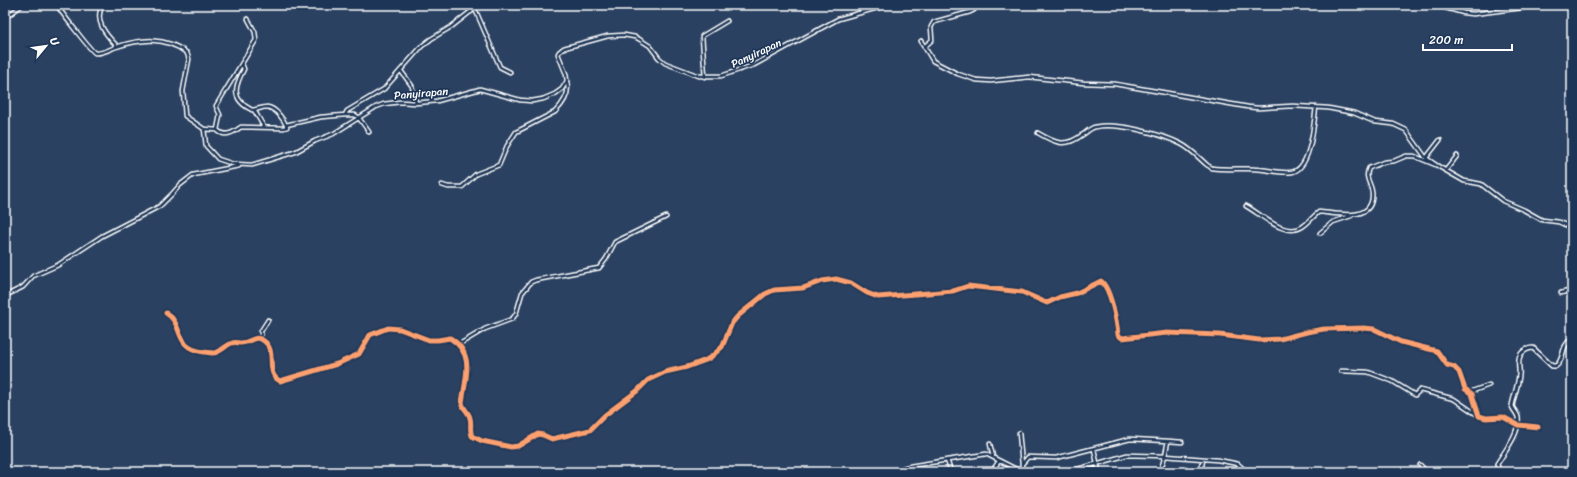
<svg xmlns="http://www.w3.org/2000/svg" width="1577" height="477" viewBox="0 0 1577 477" font-family="Sriracha,sans-serif">
	<style>
		.lines { fill: none; stroke-linecap: round; stroke-linejoin: round }
		.minor-casing { stroke: #fff; stroke-width: 5.5 }
		.tertiary-casing { stroke: #fff; stroke-width: 6 }
		.minor { stroke: #1d3557; stroke-width: 2.5 }
		.tertiary { stroke: #1d3557; stroke-width: 3 }
		.cycleway-casing { stroke: #1d3557; stroke-width: 8 }
		.cycleway { stroke: #fca06f; stroke-width: 5 }
		.labels { text-anchor: middle; stroke-width: 3.5; stroke-linejoin: round; paint-order: stroke }
		.street-label { font-size: 11px; fill: #fff; stroke: #1d3557 }
	</style>
	<rect width="100%" height="100%" fill="#2a4161"/>
	<filter id="ink" filterUnits="userSpaceOnUse"><feTurbulence type="fractalNoise" baseFrequency=".025" numOctaves="2"/><feDisplacementMap in="SourceGraphic" scale="8" xChannelSelector="R" yChannelSelector="G"/><feConvolveMatrix kernelMatrix="1 2 1 2 8 2 1 2 1" color-interpolation-filters="sRGB"/></filter>
	<g filter="url(#ink)">
		<g class="lines">
			<!-- minor casing -->
			<g class="minor-casing">
				<path id="minor" d="M57 5C60 11 92 52 95 53 102 54 110 49 116 47 141 39 165 36 187 53L189 59 183 91 185 116 204 129 206 146 218 159 233 164 252 165 295 152 315 141 333 134 376 107 384 104 400 102 416 103 437 101 480 89 520 100 532 101 543 99 555 94 562 89 567 81 566 74 558 54 559 52 564 48 608 36 624 35 635 37 639 39 650 46 659 58 665 63 699 76H721L754 65 838 19 888 5
					M103 5C93 20 106 35 117 46
					M468 5 471 12
					M1435 5 1464 13 1473 14 1544 5
					M475 9 500 67 510 72
					M5 18 22 5
					M921 41 933 61 958 74 976 80 991 81 1029 77 1084 83 1115 84 1248 107 1258 108 1293 106 1328 108 1354 113 1375 122 1393 124 1406 130 1426 158 1436 165
					M924 47 932 40 931 27 934 22 970 12 974 10 977 5
					M401 71 412 86 416 103
					M705 77 702 36 727 21
					M254 110 264 127
					M286 125 321 117 345 115
					M204 129 217 130 220 115 216 106 256 40 255 32 248 19
					M217 130C225 138 234 132 241 127L284 128 287 127C284 120 276 108 267 107 262 107 257 110 252 110 230 99 235 86 244 69L242 64
					M369 132 359 118 355 115H345L347 111 384 89 422 46 431 39 451 27 479 5
					M1038 133C1055 143 1065 148 1082 135 1086 133 1090 128 1095 127 1116 122 1162 134 1181 144 1191 149 1199 158 1207 165L1212 168C1227 170 1241 168 1255 169 1267 169 1280 174 1292 172 1311 169 1314 122 1316 107
					M1426 158 1440 140
					M1446 170 1457 156
					M442 185 448 187H462L476 174 499 165 507 146 516 132 555 112C563 104 570 93 567 82
					M1246 206C1261 214 1284 238 1302 227 1309 223 1313 216 1319 212 1336 213 1375 224 1372 192 1371 183 1364 178 1369 168L1384 162 1394 161 1406 156H1414L1436 165 1464 181 1481 184 1503 201 1524 210 1542 220 1559 222 1572 228
					M1320 233 1333 222 1351 216
					M1561 293 1569 291 1572 287
					M5 296 23 287 33 276 58 265 102 236 160 206 172 194 180 185 193 175 239 166
					M166 313C185 324 172 348 204 352 207 352 210 353 213 353 220 353 226 345 232 343 235 342 238 343 241 343 250 343 255 334 264 341 278 351 264 373 280 381L337 364 359 354 370 335 388 328 400 329 429 340H438L450 338C476 354 465 379 462 403 463 409 469 412 470 418 472 424 469 430 472 436L482 441 511 447 518 446 538 434 543 435 552 439 590 430 605 415 637 391 648 380 665 372 687 367 706 360 711 357 722 347 732 323 738 316 765 294 774 290 803 288 822 281 836 279 851 283 867 293 878 297 953 291 968 286 1022 292 1047 303 1060 297 1077 293 1101 281C1111 289 1117 323 1118 335L1122 338 1167 333 1220 335 1259 340 1280 339 1307 332 1324 329 1364 328 1374 329 1401 342 1437 351 1447 365 1454 367 1459 372 1465 389 1472 394 1479 416 1486 418 1503 417 1518 425 1538 427
					M261 339V331L268 320
					M458 345 485 329 512 319 516 314 522 293 531 282 536 280 599 268 606 259 615 242 666 217
					M1341 371 1368 372 1392 381 1415 395 1420 390 1454 399 1479 416
					M1470 392 1489 385
					M1019 433 1022 464
					M1168 441 1182 442
					M990 444 993 457
					M1094 449 1099 472
					M947 460 951 472
					M1420 465 1427 472H1436
					M890 472 910 466 986 454 1022 472
					M990 472 993 470 999 461
					M1021 472 1022 464 1028 457 1056 458 1130 439 1168 441 1165 456 1218 460 1238 464 1247 472
					M1068 472 1127 455 1165 456 1160 472
					M1201 472 1203 459"/>
			</g>
			<!-- tertiary casing -->
			<g class="tertiary-casing">
				<path id="tertiary" d="M1499 472 1497 464C1505 451 1520 433 1518 417 1517 413 1513 410 1512 406 1514 395 1518 386 1519 375 1520 369 1517 361 1520 356 1522 351 1528 348 1533 348L1552 366H1556C1565 360 1560 346 1572 339"/>
			</g>
			<!-- minor -->
			<use href="#minor" class="minor"/>
			<!-- tertiary -->
			<use href="#tertiary" class="tertiary"/>
			<!-- cycleway casing -->
			<g class="cycleway-casing">
				<path id="cycleway" d="M166 313C185 324 172 348 204 352 207 352 210 353 213 353 220 353 226 345 232 343 235 342 238 343 241 343 250 343 255 334 264 341 278 351 264 373 280 381L337 364 359 354 370 335 388 328 400 329 429 340H438L450 338C476 354 465 379 462 403 463 409 469 412 470 418 472 424 469 430 472 436L482 441 511 447 518 446 538 434 543 435 552 439 590 430 605 415 637 391 648 380 665 372 687 367 706 360 711 357 722 347 732 323 738 316 765 294 774 290 803 288 822 281 836 279 851 283 867 293 878 297 953 291 968 286 1022 292 1047 303 1060 297 1077 293 1101 281C1111 289 1117 323 1118 335L1122 338 1167 333 1220 335 1259 340 1280 339 1307 332 1324 329 1364 328 1374 329 1401 342 1437 351 1447 365 1454 367 1459 372 1465 389 1472 394 1479 416 1486 418 1503 417 1518 425 1538 427"/>
			</g>
			<!-- cycleway -->
			<use href="#cycleway" class="cycleway"/>
		</g>
	</g>
	<g class="labels">
		<!-- street labels -->
		<g class="street-label">
			<text transform="translate(756 53) rotate(-25)" y="4">Panyirapan</text>
			<text transform="translate(421 93) rotate(-5)" y="4">Panyirapan</text>
		</g>
	</g>
	<!-- margin -->
	<rect width="1577" height="477" fill="none" stroke="#1d3557" stroke-width="20"/>
	<rect x="10" y="10" width="1557" height="457" fill="none" stroke="#fff" stroke-width="1.5" filter="url(#ink)"/>
	<!-- north arrow -->
	<g transform="translate(46 46) rotate(61)" stroke="#1d3557" stroke-width="3" paint-order="stroke">
	<path d="M0-3L7 15L0 10L-7 15Z" fill="#ffffff"/>
	<text y="-6" font-size="11" font-weight="bold" text-anchor="middle" fill="#ffffff">U</text>
	</g>
	<!-- scale -->
	<path d="M1423 44v6h89v-6" fill="none" stroke="#ffffff" stroke-width="2"/>
	<text x="1429" y="44" font-size="12" fill="#ffffff" stroke="#1d3557" stroke-width="3" paint-order="stroke">200 m</text>
</svg>
